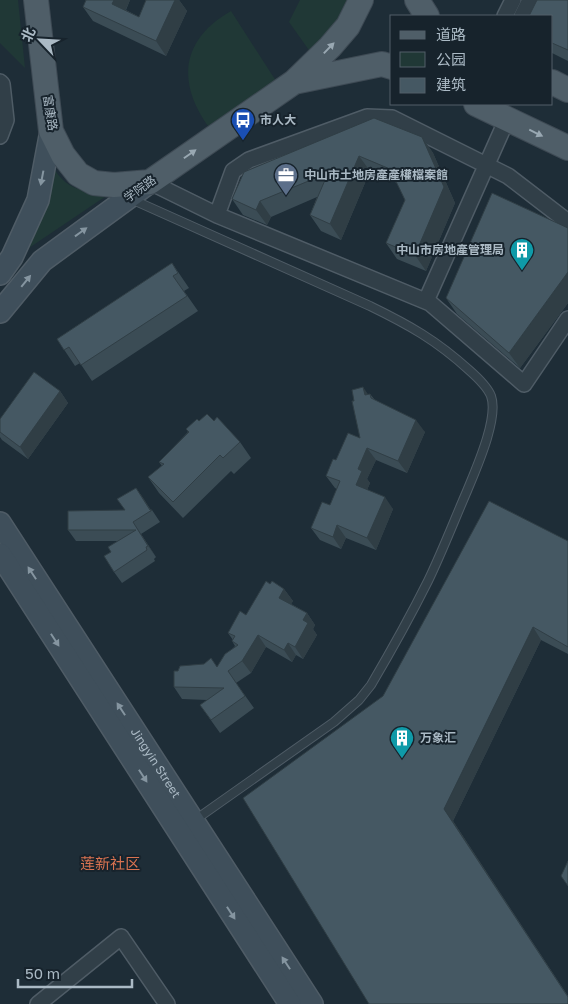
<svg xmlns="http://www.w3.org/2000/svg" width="568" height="1004" viewBox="0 0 568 1004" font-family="'Golos Text','Noto Sans SC',sans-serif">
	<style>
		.green { fill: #203836 }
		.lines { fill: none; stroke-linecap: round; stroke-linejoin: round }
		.lane-casing { stroke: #4f5c66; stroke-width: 10 }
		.street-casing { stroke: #4f5c66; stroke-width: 18 }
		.secondary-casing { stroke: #4f5c66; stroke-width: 24 }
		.primary-casing { stroke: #3e4a54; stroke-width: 26 }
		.lane { stroke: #313f48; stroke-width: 8 }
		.street { stroke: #313f48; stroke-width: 15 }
		.secondary { stroke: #3f4f5b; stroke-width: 21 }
		.primary { stroke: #4f5e68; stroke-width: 24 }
		.wall { fill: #3b4c55 }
		.shaded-wall { fill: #303e45 }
		.building { fill: #455863; stroke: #303e45 }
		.oneway { fill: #99a8b2 }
		.oneway2 { fill: #8595a0 }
		.labels { text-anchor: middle; stroke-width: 4; stroke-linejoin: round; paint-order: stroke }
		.street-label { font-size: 12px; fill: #abbac5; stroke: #17232c }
		.poi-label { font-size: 12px; font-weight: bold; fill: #abbac5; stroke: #17232c; text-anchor: start }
		.quarter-label { font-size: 15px; fill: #da7351; stroke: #17232c }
	</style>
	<rect width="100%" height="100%" fill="#1e2d37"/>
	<!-- green -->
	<path class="green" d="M0 0H18L25 68 0 43Z
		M300 0H348L341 19 311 53 289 22Z
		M231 11 276 81 208 126C176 81 182 39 231 11Z
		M51 163C64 190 84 193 112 192L20 254Z"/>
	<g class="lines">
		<!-- lane casing -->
		<g class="lane-casing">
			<path id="lane" d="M131 199 370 306C409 325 436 340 469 370 477 377 487 386 491 396 499 418 476 469 467 491 454 521 442 552 428 581 410 617 391 651 371 685L359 700 334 722 195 820"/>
		</g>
		<!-- street casing -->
		<g class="street-casing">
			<path id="street" d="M505 16 513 0
				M522 16 530 0
				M0 82 2 84 6 120 0 136
				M150 182 217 215 430 303 524 384 568 319
				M217 215 233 171 249 160 367 117 392 118 508 176 568 222
				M426 301 507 119
				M38 1004 121 937 167 1004"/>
		</g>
		<!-- secondary casing -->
		<g class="secondary-casing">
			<g id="secondary">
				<path d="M0 274 12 257 38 200 51 131"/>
				<path d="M0 312 42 261 150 182"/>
				<path id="s1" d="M0 523 312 1004"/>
				<path d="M0 554 290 1004"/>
			</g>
		</g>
		<!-- primary casing -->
		<g class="primary-casing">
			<path id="primary" d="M36 0 51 131 63 155 78 174 94 183 114 185 150 182 294 82 330 47 348 26 361 0
				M417 0 427 16
				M294 82 382 64 392 67
				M552 82 568 90
				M476 104 568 148"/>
		</g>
		<!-- lane -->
		<use href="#lane" class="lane"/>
		<!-- street -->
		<use href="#street" class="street"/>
		<!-- secondary -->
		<use href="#secondary" class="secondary"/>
		<!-- primary -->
		<use href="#primary" class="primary"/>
	</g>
	<!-- wall -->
	<path class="wall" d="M130 0 126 10 139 17 146 0H179L187 11 166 56 93 21 83 7Z
		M568 0V61L552 53V16Z
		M422 137 433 153 455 203 426 271 397 259 386 243 405 200 397 183 370 171 341 240 321 231 310 215 317 197 271 217 267 225 243 215 232 199 244 172Z
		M568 228V303L520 368 457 314 446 298Z
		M172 263 189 288 184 291 198 311 92 381 80 363 75 366 57 339Z
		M60 391 68 403 28 459 2 440 0 437V419Z
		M368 394H370L375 400 425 432 407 473 376 460 367 479 370 483 367 490 393 509 376 550 346 538 341 549 320 540 311 528 330 505 337 489 335 488 326 476 336 460 360 438Z
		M199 421H214L240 442 251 458 234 474 231 471 183 518 159 493 148 477 162 466 159 462 188 432 186 429Z
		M136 488 151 510H152L160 522 141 534 156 557 154 559 155 561 122 583 114 572 111 552 118 541H76L68 530 125 510Z
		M568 541V654L541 640 453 821 568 996V1004H369Z
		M284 589 293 601 291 604 307 613 315 625 313 629 317 635 303 659 296 655 292 662 266 647 251 673 236 683 254 708 220 733 200 705 207 700 182 699 174 687 178 671 217 667 235 646 232 641 233 640 228 633 246 615Z"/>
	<!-- shaded-wall -->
	<path class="shaded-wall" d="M114 0H130L122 18 112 4Z
		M175 0H179L187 11 166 56 156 41Z
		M422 137 433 153 455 203 426 271 415 255Z
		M359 156 370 171 341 240 330 224Z
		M260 201 271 217 267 225 256 210Z
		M568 272V303L520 368 509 353Z
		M363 387 372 400 365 395Z
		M60 391 68 403 28 459 20 447Z
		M416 420 425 432 407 473 398 461Z
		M367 448 376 460 367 479 370 483 364 497 356 485 358 469Z
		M136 488 144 499 151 511 150 512Z
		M385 497 393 509 376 550 367 538Z
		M133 522 141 534 156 557 148 546Z
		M337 525 346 538 341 549 333 537Z
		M284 589 293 601 288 610 279 598Z
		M307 613 315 625 313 629 317 635 303 659 295 647 303 620Z
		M533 627 541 640 453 821 568 997 444 809Z
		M258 635 266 647 251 673 242 661Z
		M288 643 296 655 292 662 284 650Z"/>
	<!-- building -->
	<path class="building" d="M86 0H114L112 4 139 17 146 0H175L156 41 83 7Z
		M537 0H568V50L552 43V16H529Z
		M374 118 422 137 444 187 415 255 386 243 405 200 390 169 359 156 330 224 310 215 328 173 260 201 256 210 232 199 244 172Z
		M492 193 568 228V272L509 353 446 298Z
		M172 263 178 273 173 276 187 296 81 365 69 347 64 350 57 339Z
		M34 372 60 391 20 447 0 432V419Z
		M363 387 365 395 370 394 371 398 416 420 398 461 367 448 358 469 362 471 356 485 385 497 367 538 337 525 333 537 311 528 322 502 330 505 340 481 326 476 333 459 336 460 348 433 360 438 352 401H354L352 390Z
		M207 414 214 421 217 417 240 442 223 458 220 455 173 502 148 477 164 464 159 462 189 432 186 429 197 419 199 421Z
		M136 488 150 510H152L133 522 148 546 146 547 147 550 114 572 104 556 111 552 108 547 136 530H68V511L125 510 117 499Z
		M489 501 568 541V647L533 627 444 809 568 997V1004H369L243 798 383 696Z
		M266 581 270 584 272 581 284 589 279 598 307 613 303 620 308 623 295 647 288 643 284 650 258 635 242 661 228 671 245 696 211 720 200 705 224 688 174 687V671H178L180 666 204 664 211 658 217 667 225 654 238 645 232 641 235 636 228 633 240 611 246 615Z
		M568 861V886L561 876Z"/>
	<!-- one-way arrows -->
	<defs><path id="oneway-solid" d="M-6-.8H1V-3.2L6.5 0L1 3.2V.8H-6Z" transform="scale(1.25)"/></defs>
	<g class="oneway">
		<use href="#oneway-solid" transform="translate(329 48) rotate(-46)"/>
		<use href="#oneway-solid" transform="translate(536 133) rotate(26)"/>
		<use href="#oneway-solid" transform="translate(190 154) rotate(-35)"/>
	</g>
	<g class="oneway2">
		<use href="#oneway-solid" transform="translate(42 178) rotate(101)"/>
		<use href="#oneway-solid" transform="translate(81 232) rotate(-36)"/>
		<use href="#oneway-solid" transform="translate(26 281) rotate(-51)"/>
		<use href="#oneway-solid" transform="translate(32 573) rotate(-123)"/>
		<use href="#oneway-solid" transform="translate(55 640) rotate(57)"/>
		<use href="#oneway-solid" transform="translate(121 709) rotate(-123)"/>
		<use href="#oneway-solid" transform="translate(143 776) rotate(57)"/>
		<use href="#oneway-solid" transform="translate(231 913) rotate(57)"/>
		<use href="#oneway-solid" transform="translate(286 963) rotate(-123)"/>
	</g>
	<!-- icons -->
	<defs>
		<g id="bus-pin" transform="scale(1.25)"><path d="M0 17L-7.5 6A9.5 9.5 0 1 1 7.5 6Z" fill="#1a4fb4" stroke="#17232c"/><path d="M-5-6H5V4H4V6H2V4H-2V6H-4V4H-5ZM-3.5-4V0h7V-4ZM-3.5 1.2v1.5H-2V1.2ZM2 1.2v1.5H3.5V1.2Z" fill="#fff"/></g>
		<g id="office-pin" transform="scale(1.25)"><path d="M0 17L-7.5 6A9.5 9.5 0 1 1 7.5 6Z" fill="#5c6f8a" stroke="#17232c"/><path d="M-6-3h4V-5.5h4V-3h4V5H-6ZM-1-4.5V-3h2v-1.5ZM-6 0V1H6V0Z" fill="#fff"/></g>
		<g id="building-pin" transform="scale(1.25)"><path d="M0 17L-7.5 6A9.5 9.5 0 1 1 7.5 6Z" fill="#0f9aa8" stroke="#17232c"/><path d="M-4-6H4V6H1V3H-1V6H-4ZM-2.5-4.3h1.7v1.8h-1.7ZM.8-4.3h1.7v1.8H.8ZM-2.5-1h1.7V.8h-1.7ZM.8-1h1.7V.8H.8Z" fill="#fff"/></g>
	</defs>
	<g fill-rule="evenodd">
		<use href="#bus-pin" x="243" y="120"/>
		<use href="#office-pin" x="286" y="175"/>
		<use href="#building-pin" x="522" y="250"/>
		<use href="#building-pin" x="402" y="738"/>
	</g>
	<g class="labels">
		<!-- street labels -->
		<g class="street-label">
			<text transform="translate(50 113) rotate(81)" y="4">富康路</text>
			<text transform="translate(140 189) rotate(-36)" y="4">学院路</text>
			<text dy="4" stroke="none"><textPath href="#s1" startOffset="286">Jingyin Street</textPath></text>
		</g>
		<!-- poi labels -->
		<g class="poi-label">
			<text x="260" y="124">市人大</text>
			<text x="304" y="179">中山市土地房產產權檔案館</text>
			<text x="504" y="254" text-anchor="end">中山市房地產管理局</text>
			<text x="420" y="742">万象汇</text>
		</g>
		<!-- quarter labels -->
		<g class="quarter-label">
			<text x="110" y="869">莲新社区</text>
		</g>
	</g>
	<!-- legend -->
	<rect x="390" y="15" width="162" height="90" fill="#17232c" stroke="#525f69"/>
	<rect x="400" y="31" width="25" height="8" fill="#4f5e68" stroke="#525f69"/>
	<text x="436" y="40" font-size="15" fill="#abbac5">道路</text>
	<rect x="400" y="52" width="25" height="15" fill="#203836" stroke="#525f69"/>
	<text x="436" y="65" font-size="15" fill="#abbac5">公园</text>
	<rect x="400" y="78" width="25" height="15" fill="#455863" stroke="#525f69"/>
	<text x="436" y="90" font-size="15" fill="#abbac5">建筑</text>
	<!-- north arrow -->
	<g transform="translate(40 40) rotate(295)" stroke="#17232c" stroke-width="4" paint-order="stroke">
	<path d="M0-4L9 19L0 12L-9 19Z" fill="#abbac5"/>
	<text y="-8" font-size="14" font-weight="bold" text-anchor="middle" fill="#abbac5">北</text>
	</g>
	<!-- scale -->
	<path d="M18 979v8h114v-8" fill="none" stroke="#abbac5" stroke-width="2.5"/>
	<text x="25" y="979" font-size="15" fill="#abbac5" stroke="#17232c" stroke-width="4" paint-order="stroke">50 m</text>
</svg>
